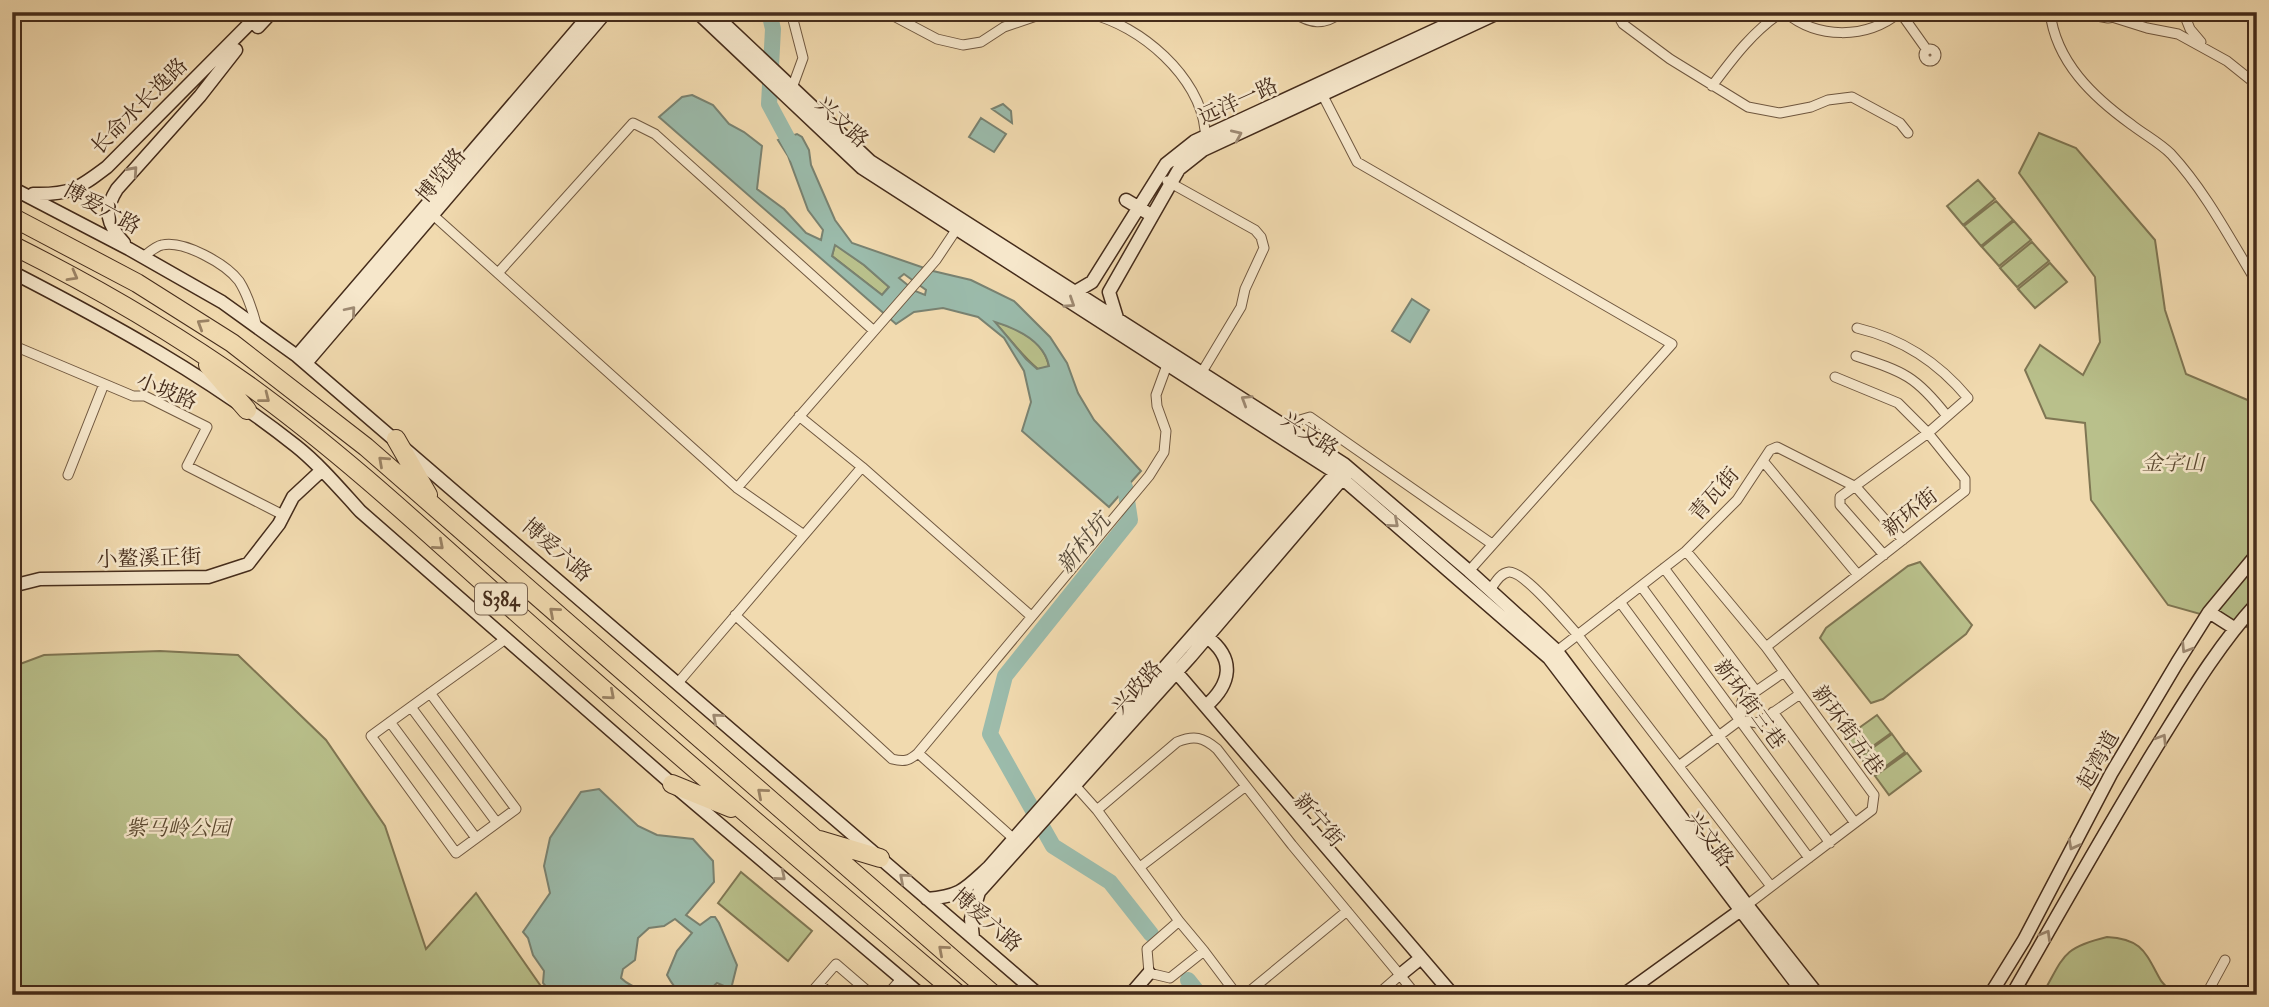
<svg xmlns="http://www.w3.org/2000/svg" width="2269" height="1007" viewBox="0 0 2269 1007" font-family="'IM FELL Double Pica','Noto Serif SC',serif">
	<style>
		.green { fill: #b9c08b; stroke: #7f7653; stroke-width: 2 }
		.water { fill: #9bbbab; stroke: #798271; stroke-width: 2; fill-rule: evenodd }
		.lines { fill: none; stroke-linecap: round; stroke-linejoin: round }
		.river { stroke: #9bbbab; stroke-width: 16 }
		.street-casing { stroke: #705840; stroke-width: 11 }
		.secondary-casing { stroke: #452c1b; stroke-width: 15 }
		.highway-casing { stroke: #452c1b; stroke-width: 20 }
		.street { stroke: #f6e7cb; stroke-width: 9 }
		.secondary { stroke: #f6e7cb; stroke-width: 12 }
		.highway { stroke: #f1daaf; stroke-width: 18 }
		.oneway { stroke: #9e8a73 }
		.oneway2 { stroke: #9b8365 }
		.labels { text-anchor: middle; stroke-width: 5; stroke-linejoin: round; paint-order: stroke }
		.shield { fill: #f6e7cb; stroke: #7a6450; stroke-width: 2 }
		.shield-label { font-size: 19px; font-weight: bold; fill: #452c1b }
		.street-label { font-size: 21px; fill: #452c1b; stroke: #f6e7cb }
		.park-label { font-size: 21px; font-style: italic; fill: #5c4a31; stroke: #f6e7cb }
		.water-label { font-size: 23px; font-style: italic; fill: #564938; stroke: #f6e7cb }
	</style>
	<rect width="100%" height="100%" fill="#f1daaf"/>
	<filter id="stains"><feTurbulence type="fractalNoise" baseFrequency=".00286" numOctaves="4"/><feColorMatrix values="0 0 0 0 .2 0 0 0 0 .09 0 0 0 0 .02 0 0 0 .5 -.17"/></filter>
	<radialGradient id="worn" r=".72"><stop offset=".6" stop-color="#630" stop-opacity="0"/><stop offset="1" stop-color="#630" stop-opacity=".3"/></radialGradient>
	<!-- green -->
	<path class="green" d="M2039 133 2076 148 2155 240 2165 310 2186 374 2257 404V630L2168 605 2091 500 2085 423 2046 418 2025 370 2040 345 2083 375 2100 342 2095 277 2019 173Z
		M1978 180 1995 199 1963 225 1947 206Z
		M1996 201 2013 220 1981 246 1964 226Z
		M2014 221 2031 240 1999 266 1982 247Z
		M2032 242 2049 261 2017 287 2000 268Z
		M835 244 864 265 889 287 882 295 832 256Z
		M2050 263 2067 282 2035 308 2018 289Z
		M993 321C1017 328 1044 340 1049 367L1038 369C1021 355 1009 337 993 321Z
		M1920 562 1972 625 1966 634 1883 699 1871 703 1820 638 1826 628 1908 566Z
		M160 651 238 655 326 740 385 826 426 949 476 893 547 995H12V667L44 655Z
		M1877 715 1891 733 1859 756 1845 738Z
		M1892 734 1905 752 1874 775 1860 757Z
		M1907 753 1921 771 1889 795 1875 776Z
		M741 872 812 931 788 961 718 903Z
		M2107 937C2142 939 2145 952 2160 979 2163 985 2171 990 2174 995H2042C2064 957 2061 948 2107 937Z"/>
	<!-- water -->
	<path class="water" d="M692 95 713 105 729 124 744 132 762 146 757 189 784 209 806 233 821 240 823 230 808 210 788 156 778 140 797 134 802 137 809 150 811 165 835 220 852 243 933 271 971 280 1014 301 1050 337 1067 363 1078 393 1094 420 1141 471 1109 507 1022 431 1031 402 1024 371 1004 338 978 317 943 308 914 312 896 324 659 117 682 97ZM835 245 864 265 889 287 882 295 832 256ZM904 274 926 290 925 295 915 291 899 278ZM995 322C1018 329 1044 341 1049 366L1037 369 1026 359Z
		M1003 104 1011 111 1012 123 992 109Z
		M981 118 1006 134 994 152 969 137Z
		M1412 299 1429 310 1410 342 1392 331Z
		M599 789 638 826 657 835 693 839 713 861 714 882 686 915 700 925 711 917H715L719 923 737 965 731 989 717 983 704 995C681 995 678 995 667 975L677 951 692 933 675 919 664 926 649 928 638 938 635 960 623 969 621 978C632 989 643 988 658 995H627L616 986 603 995H553L543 983 544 971 533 955 528 938 523 932 550 893 544 866 550 838 581 792Z"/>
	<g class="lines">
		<!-- river -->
		<path class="river" d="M769 12 773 29 769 104 797 156
			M1111 474 1125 487 1130 520 1005 676 990 734 1053 846 1110 882 1151 934
			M1188 980 1200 995"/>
		<!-- street casing -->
		<g class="street-casing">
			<path id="street" d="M791 12 803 58 792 88
				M886 12 937 39 963 45 981 42 1004 27 1048 12
				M1057 12C1067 13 1079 12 1090 14 1140 25 1200 77 1205 130
				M1292 12C1311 24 1323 26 1343 12
				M1616 12 1623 24 1670 59 1748 107 1780 113 1811 107 1828 100 1852 97 1900 123 1908 133
				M1785 12C1817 39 1866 40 1900 12
				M1900 12 1927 50
				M2050 12C2056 62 2093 97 2132 125 2145 135 2160 143 2171 154 2206 192 2230 239 2257 283
				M2074 12 2108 18 2148 12
				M2192 12 2186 19 2190 29 2201 42
				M2112 17 2147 28 2178 34 2227 61 2257 85
				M1924 55a6 6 0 1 1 12 0a6 6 0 1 1-12 0Z
				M1712 86C1733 58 1753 31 1782 12
				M1321 92 1357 162 1672 344 1469 571
				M1167 181 1255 230 1261 237 1264 248 1245 289 1241 307 1202 372
				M433 215 737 488 804 535
				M143 257C148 253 156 246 162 245 184 240 226 264 239 281 248 295 253 312 257 327
				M498 273 633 123 655 134 874 331
				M1857 328C1903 339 1938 362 1968 398L1928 433 1840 497V505L1884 555
				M12 345 133 396H145L207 427 187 466 283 515
				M1856 356C1904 372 1916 376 1947 416
				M799 416 862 467 1031 616
				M1290 428 1293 422 1310 417 1492 544
				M1763 461 1858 575
				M68 475 104 384
				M737 488 936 260 956 230
				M1686 551 1766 647 1874 795 1872 810 1747 905
				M1664 568 1756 691
				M1641 586 1830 843
				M1490 590C1495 583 1500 573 1509 572 1524 571 1566 622 1577 634L1770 885
				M1620 602 1809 858
				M735 615 892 759C904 762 909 761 918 753L1014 839
				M1766 647 1965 491V479L1928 433 1898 403 1835 377
				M1553 654 1686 551 1737 500 1770 450 1777 447 1856 487 1903 540
				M677 684 862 467
				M430 693 516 809 456 853 371 736C416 703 461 671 507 638
				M411 707 497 823
				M1773 712 1855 823
				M1740 720 1742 701 1784 672
				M390 722 476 838
				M918 753 1149 476 1164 452 1166 431 1157 406 1156 395 1167 365
				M1680 765 1740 720 1758 723 1800 694
				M1072 782 1097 810 1179 921 1147 949 1149 973 1170 978 1204 951 1237 995
				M1097 810 1177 742C1194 735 1203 737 1217 749L1292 845 1400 975 1377 995
				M1140 867 1246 786
				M1179 921 1204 951
				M1400 975 1416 995
				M819 984 832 995
				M809 995 836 964 872 995
				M887 995 902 978
				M1245 995 1347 911
				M2206 995 2225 960"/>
		</g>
		<!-- secondary casing -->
		<g class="secondary-casing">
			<path id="secondary" d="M697 12 862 168 1336 473 1549 658 1805 995
				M712 12 870 161 1344 464 1469 571 1556 650 1747 905 1818 995
				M258 27 272 12
				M12 188 129 249 222 302 297 356 1039 995
				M33 194C70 195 78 189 107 167L261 12
				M1126 200 1146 212
				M124 243C107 224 103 211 117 189L200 96 236 50
				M12 272C111 323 209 377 296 446 320 465 340 489 360 511L672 784 921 995
				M1075 292 1092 282 1166 164 1195 141 1474 12
				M1117 318 1109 292 1179 169 1203 150 1500 12
				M297 356 592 12
				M306 363 606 12
				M12 586 40 579 208 577 248 564 279 524 293 497 322 470
				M2209 612 2234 628
				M1171 666 1453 995
				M1206 706C1231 684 1236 659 1207 637
				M927 899C961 896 965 889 989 867L1341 467
				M973 938 971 919 979 892 1191 656 1348 472
				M1400 975 1416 962
				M1130 995 1149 973
				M1623 995 1745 907
				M1990 995 2024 940 2111 774 2177 663 2209 612 2257 554
				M2012 995C2059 913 2105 831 2154 751 2186 700 2216 648 2257 603"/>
		</g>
		<!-- highway casing -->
		<g class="highway-casing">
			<path id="highway" d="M12 217 137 283 232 343 366 447 994 995
				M12 245C94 286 173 332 248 385 356 463 453 557 553 645 687 763 822 879 959 995
				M208 365 247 410
				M396 439 428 495
				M672 784 731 808
				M820 840 880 858"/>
		</g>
		<!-- street -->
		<use href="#street" class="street"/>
		<!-- secondary -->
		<use href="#secondary" class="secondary"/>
		<!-- highway -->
		<use href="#highway" class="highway"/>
	</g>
	<!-- one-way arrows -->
	<defs><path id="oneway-chevron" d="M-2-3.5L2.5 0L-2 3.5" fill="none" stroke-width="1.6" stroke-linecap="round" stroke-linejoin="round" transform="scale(1.75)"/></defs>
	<g class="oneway">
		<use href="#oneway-chevron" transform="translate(1237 135) rotate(-24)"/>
		<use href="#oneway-chevron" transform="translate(133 171) rotate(-48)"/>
		<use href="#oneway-chevron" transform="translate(1070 303) rotate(33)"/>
		<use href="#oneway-chevron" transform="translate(351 311) rotate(-50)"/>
		<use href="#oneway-chevron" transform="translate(1246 400) rotate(-148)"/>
		<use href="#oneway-chevron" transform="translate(1394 523) rotate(41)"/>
		<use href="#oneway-chevron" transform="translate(2186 648) rotate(122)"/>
		<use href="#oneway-chevron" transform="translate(717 718) rotate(-139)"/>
		<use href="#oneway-chevron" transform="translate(2162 739) rotate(-58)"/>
		<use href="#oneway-chevron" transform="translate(2073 845) rotate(118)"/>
		<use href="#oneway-chevron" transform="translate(781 876) rotate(40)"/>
		<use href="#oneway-chevron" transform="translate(904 878) rotate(-139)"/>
		<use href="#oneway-chevron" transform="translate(2046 935) rotate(-60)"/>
	</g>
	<g class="oneway2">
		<use href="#oneway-chevron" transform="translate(73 276) rotate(29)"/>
		<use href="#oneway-chevron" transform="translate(202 324) rotate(-148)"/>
		<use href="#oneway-chevron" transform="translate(265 398) rotate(38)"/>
		<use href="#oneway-chevron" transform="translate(383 461) rotate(-138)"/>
		<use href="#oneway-chevron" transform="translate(439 545) rotate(41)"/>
		<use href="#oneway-chevron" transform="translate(554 612) rotate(-139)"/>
		<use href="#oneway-chevron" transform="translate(610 695) rotate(41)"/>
		<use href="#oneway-chevron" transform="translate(762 793) rotate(-139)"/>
		<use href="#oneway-chevron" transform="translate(943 950) rotate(-139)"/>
	</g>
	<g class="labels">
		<!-- shield labels -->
		<rect class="shield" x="475" y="583.5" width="52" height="31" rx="5"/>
		<g class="shield-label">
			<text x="501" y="606">S384</text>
		</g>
		<!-- street labels -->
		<g class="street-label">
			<text transform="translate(1238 101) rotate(-24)" y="7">远洋一路</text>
			<text transform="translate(139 106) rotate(-45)" y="7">长命水长逸路</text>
			<text transform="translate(842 122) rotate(43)" y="7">兴文路</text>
			<text transform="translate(441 175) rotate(-50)" y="7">博览路</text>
			<text transform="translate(102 208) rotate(29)" y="7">博爱六路</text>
			<text transform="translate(167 391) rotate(22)" y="7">小坡路</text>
			<text transform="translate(1310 434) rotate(33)" y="7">兴文路</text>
			<text transform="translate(1714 494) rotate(-49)" y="7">青瓦街</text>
			<text transform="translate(1910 512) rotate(-38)" y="7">新环街</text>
			<text transform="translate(557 550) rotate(41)" y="7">博爱六路</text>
			<text transform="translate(149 558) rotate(-2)" y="7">小鳌溪正街</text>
			<text transform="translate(1137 687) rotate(-48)" y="7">兴政路</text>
			<text transform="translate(1750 704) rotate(54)" y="7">新环街三巷</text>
			<text transform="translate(1848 730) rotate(54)" y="7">新环街五巷</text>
			<text transform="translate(2098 760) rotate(-61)" y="7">起湾道</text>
			<text transform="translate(1319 820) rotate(49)" y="7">新宁街</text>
			<text transform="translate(1710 839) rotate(53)" y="7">兴文路</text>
			<text transform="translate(987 920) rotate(41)" y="7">博爱六路</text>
		</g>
		<!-- park labels -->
		<g class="park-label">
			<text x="2173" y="470">金字山</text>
			<text x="178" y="835">紫马岭公园</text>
		</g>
		<!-- water labels -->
		<g class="water-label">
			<text transform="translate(1083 543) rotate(-51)" y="8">新村坑</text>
		</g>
	</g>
	<!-- margin -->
	<rect width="2269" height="1007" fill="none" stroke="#f1daaf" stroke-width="42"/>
	<rect x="14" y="14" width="2241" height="979" fill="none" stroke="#452c1b" stroke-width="3.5"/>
	<rect x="21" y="21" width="2227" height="965" fill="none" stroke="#452c1b" stroke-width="2"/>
	<rect width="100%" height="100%" filter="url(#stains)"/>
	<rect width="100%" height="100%" fill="url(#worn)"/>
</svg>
